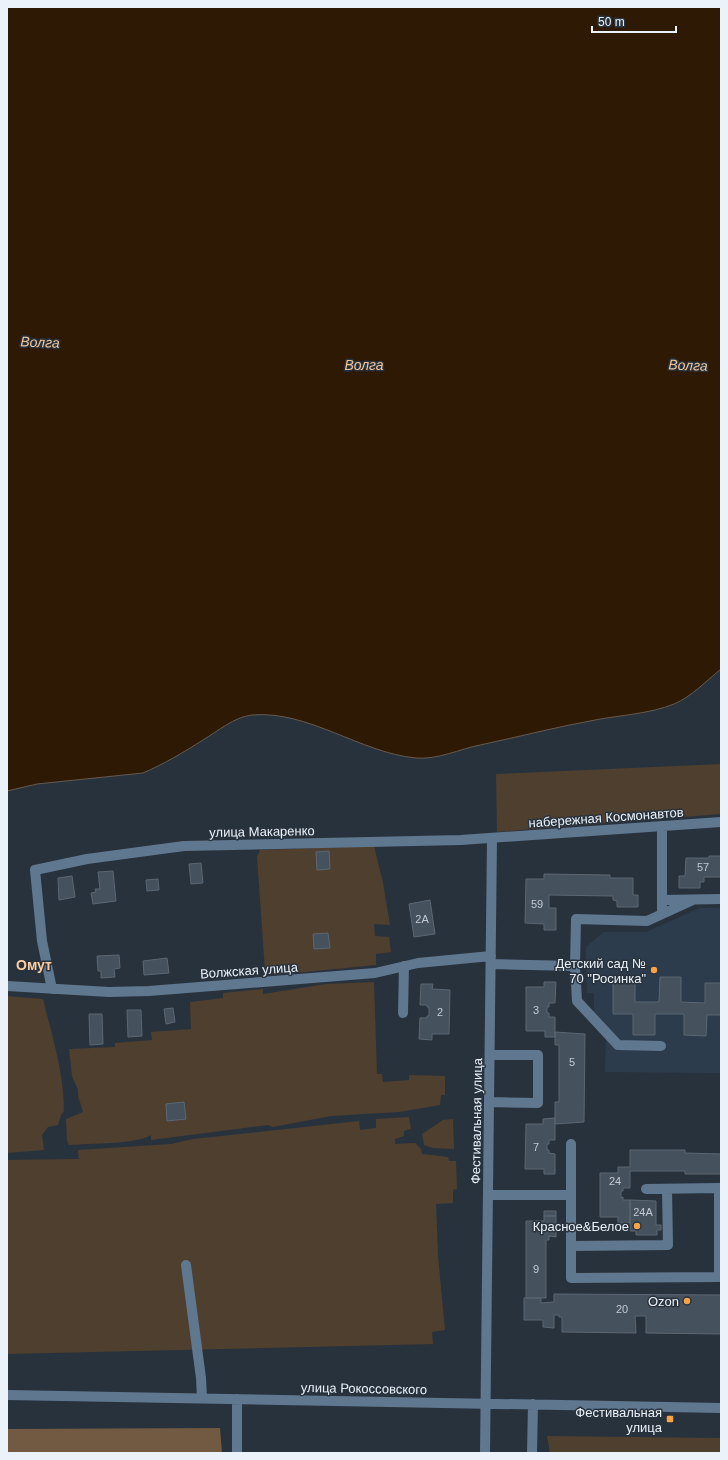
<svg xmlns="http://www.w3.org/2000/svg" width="728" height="1460" viewBox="0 0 728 1460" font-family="Helvetica,sans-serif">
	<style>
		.built { fill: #2d3c4c }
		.green { fill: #4f3f2f }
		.forest { fill: #725942 }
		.water { fill: #2e1904; stroke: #675a4e }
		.building { fill: #45515d; stroke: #5b6773 }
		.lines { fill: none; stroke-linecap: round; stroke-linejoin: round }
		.minor { stroke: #607790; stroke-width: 10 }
		.poi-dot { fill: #f6a247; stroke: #28323d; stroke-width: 1.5 }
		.labels { text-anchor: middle; stroke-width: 3; stroke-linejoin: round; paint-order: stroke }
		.number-label { font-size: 11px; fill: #c2cad3 }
		.street-label { font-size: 13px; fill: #ecf2fa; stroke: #28323d }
		.poi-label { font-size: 13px; fill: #ecf2fa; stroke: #28323d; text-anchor: end }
		.water-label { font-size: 14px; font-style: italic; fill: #f1c499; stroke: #28323d }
		.neighbourhood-label { font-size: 14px; font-weight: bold; fill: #fecea1; stroke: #28323d }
	</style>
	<rect width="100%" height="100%" fill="#28323d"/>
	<!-- built -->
	<path class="built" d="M700 908H721V1073L605 1072 606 1036 594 1024V993H587L586 947 604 932H646Z"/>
	<!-- green -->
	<path class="green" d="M721 764V814L497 832 496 774Z
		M374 846 383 883 390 925 374 924 375 936 389 937 391 952 376 954V965L275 975 265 971 257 857 260 850Z
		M374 982 377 1074H382L383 1082 409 1080V1075L445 1076V1095H441L440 1105 399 1112 331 1116 273 1127 268 1125 151 1140V1135C135 1145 89 1143 69 1145L67 1141 66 1119 83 1112 78 1096V1090L72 1076 69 1049 115 1047V1043L152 1040 151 1032 191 1029 190 1002 223 998V993L263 989V994L326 984Z
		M7 996 43 999C52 1036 64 1073 64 1111L61 1115 58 1125 48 1127 42 1135 44 1150 7 1153Z
		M409 1117 411 1129 404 1131V1136L395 1139V1144L415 1143 421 1149 422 1154 448 1157 449 1161H456L457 1189 453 1190V1203L436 1204 438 1256 445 1330 432 1332 433 1344 7 1354V1160L79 1159 78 1150 171 1144 193 1139 359 1121 360 1130 376 1128V1119Z
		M453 1119 454 1149 433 1148 424 1145 422 1134 443 1120Z
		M547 1436 721 1438V1453H550Z"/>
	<!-- forest -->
	<path class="forest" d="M220 1428 222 1453H7V1429Z"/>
	<!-- water -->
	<path class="water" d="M7 7H721V669C706 681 691 697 674 704 649 714 621 715 595 720 556 727 518 737 480 745 460 749 437 760 416 758 361 753 308 710 252 715 234 717 218 731 203 740 184 752 164 764 143 773L37 784 7 791Z"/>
	<!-- building -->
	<path class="building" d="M329 851 330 869 317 870 316 852Z
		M709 856H721V877H704V882H700V888H679V876H685L686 858H709Z
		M201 863 203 883 191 884 189 864Z
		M113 871 116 901 93 904 91 893 96 892 95 889H100L98 872Z
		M544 874 610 875V878H633V895H638V907H617V901L613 900V896L549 895V908H556V930H544V924L525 923 526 879H544Z
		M72 876 75 897 59 900 58 878Z
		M158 879 159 890 147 891 146 880Z
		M430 900 435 934 414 937 409 904Z
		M328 933 330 948 314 949 313 934Z
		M119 955 120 968 114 969 115 977 101 978V971H98L97 956Z
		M167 958 169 973 144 975 143 961Z
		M660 977H681V1002L705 1003V983H721V1018L720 1015H707L706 1036 684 1035V1014H655V1035H633V1014H613V982H635V1002H659Z
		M544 982H556L555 1003H549V1007H547V1013H549V1017H555V1037H545V1031H526V987H544Z
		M421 984H433L432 989 450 990 449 1034H432V1040L419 1039 420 1018H427V1016H429V1007H427V1005H420Z
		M173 1008 175 1022 166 1024 164 1009Z
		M127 1010H141L142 1036 128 1037Z
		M89 1014H102L103 1044 90 1045Z
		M555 1032 585 1034 584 1122 555 1124V1102H559V1045H555Z
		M184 1102 186 1119 167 1121 166 1104Z
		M555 1118V1140H549V1144H547V1150H549V1153L555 1154V1174H544V1169H525L526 1124H543V1119Z
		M630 1150H685V1153L721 1154V1174H685V1171H630V1188H623V1191H621V1198L623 1197V1200H630V1223H618V1217H600V1173H618V1167H630Z
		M630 1200 656 1201V1225H661V1230H657V1235H636V1231H630Z
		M544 1211H556V1216H544Z
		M544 1216H556V1237L549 1236V1240H546V1298H526V1221H544Z
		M554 1294 721 1295V1334L646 1333V1316H635L636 1333 562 1332V1317H559V1315H554V1328L543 1327V1320H524V1298H541V1303L554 1302Z"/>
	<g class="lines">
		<!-- minor -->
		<path class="minor" d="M662 900 721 899
			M662 914V826
			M491 964 575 966
			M7 986 109 992 149 991 375 973 418 963 491 956
			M52 989 42 941 35 870 87 859 184 846 461 840 721 822
			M403 1013 404 966
			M661 1046 618 1045 577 1001 575 966 576 919 647 921 693 900
			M489 1102 538 1103V1055H490
			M571 1144V1278L719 1277V1188L646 1189
			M488 1195H571
			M571 1246 668 1245 667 1189
			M186 1265 201 1378 202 1398
			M7 1395 721 1408
			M237 1399V1453
			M485 1453 492 839
			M532 1453 533 1404"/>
	</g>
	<!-- markers -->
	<g class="poi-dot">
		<circle cx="654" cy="970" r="4"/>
		<circle cx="637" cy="1226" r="4"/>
		<circle cx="687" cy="1301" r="4"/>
		<rect x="666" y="1415" width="8" height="8" rx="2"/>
	</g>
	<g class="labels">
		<!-- number labels -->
		<g class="number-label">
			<text x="703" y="871">57</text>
			<text x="537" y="908">59</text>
			<text x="422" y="923">2А</text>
			<text x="536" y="1014">3</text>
			<text x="440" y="1016">2</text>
			<text x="572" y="1066">5</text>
			<text x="536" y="1151">7</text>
			<text x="615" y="1185">24</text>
			<text x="643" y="1216">24А</text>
			<text x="536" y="1273">9</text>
			<text x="622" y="1313">20</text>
		</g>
		<!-- street labels -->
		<g class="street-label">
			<text transform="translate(606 817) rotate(-4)" y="5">набережная Космонавтов</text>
			<text transform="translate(262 831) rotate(-1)" y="5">улица Макаренко</text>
			<text transform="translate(249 970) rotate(-4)" y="5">Волжская улица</text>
			<text transform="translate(476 1121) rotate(-89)" y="5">Фестивальная улица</text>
			<text transform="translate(364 1388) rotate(1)" y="5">улица Рокоссовского</text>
		</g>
		<!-- poi labels -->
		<g class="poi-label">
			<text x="646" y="968">Детский сад №<tspan x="646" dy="15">70 "Росинка"</tspan></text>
			<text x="629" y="1231">Красное&amp;Белое</text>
			<text x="679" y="1306">Ozon</text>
			<text x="662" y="1417">Фестивальная<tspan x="662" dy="15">улица</tspan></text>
		</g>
		<!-- water labels -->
		<g class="water-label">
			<text transform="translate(40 342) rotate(2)" y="5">Волга</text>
			<text x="364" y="370">Волга</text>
			<text transform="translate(688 365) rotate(2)" y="5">Волга</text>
		</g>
		<!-- neighbourhood labels -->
		<g class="neighbourhood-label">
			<text x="34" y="970">Омут</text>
		</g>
	</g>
	<!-- border -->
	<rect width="728" height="1460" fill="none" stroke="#ecf2fa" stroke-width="16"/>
	<!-- scale -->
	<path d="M592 26v6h84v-6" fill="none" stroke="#ecf2fa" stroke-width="2"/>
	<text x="598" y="26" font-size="12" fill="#ecf2fa" stroke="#28323d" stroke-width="3" paint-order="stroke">50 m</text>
</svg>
